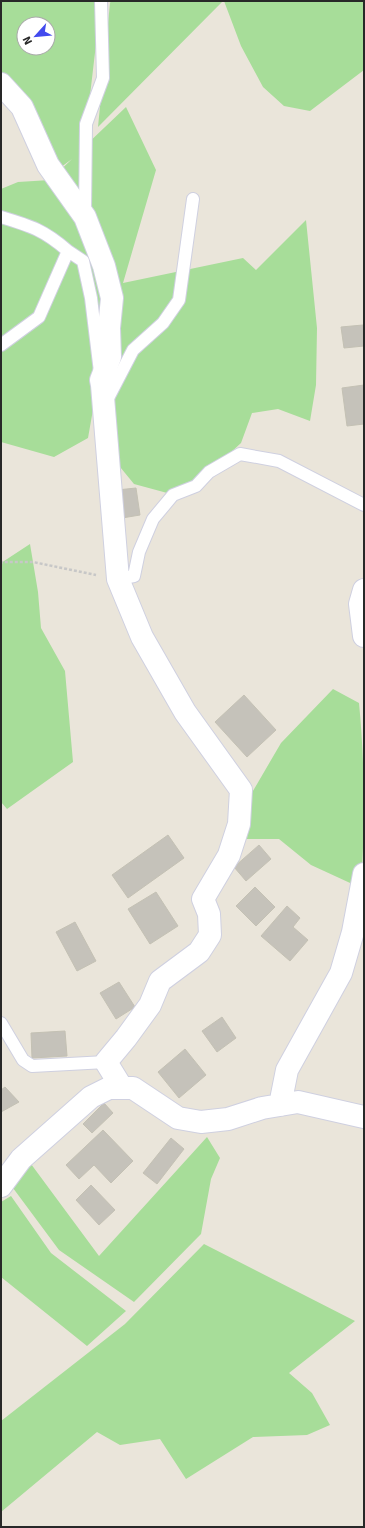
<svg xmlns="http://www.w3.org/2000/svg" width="365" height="1528" viewBox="0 0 365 1528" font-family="Signika,sans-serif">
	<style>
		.green { fill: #a7dd99; fill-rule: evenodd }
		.building { fill: #c5c2ba; stroke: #c4c1b4 }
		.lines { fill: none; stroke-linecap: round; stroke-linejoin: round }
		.lane-casing { stroke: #cfd0e0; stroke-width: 14 }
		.street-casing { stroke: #cfd0e0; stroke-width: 24 }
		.path { stroke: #c7c7c7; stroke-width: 2.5; stroke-dasharray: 3 2; stroke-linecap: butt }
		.lane { stroke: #fff; stroke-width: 12 }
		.street { stroke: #fff; stroke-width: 22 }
	</style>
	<rect width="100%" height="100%" fill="#eae5da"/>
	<!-- green -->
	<path class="green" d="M1 1H101L84 147 126 107 156 170 123 283 243 258 256 270 306 220 317 328 316 385 310 421 278 409 252 413 241 443 182 497 134 484 107 451 111 307 88 438 54 457 1 442V189L18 182 50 180 72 159 53 173 1 87ZM24 24H48V48H24Z
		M111 1H223L98 127 110 3Z
		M224 1H364V70L310 111 284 106 263 87 241 46Z
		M30 544 38 592 41 628 65 671 73 762 7 809 1 802V563Z
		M333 689 359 703C365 765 365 826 361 888L311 865 279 839H247L250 796 281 743Z
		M207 1137 220 1158 211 1179 201 1234 134 1302 59 1250 13 1188 31 1164 99 1256Z
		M11 1196 51 1253 126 1311 87 1346 1 1277V1202Z
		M204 1244 355 1321 289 1373 312 1393 330 1425 307 1435 253 1437 186 1479 160 1439 120 1445 97 1432 1 1512V1421L125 1324Z"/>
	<!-- building -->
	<path class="building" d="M363 325 364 346 344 348 341 327Z
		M364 385V424L347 426 342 388Z
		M136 488 140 515 122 518 117 490Z
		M244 695 276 730 247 757 215 722Z
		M168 835 184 858 128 898 112 875Z
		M259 845 271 859 246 881 234 867Z
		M255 887 275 907 256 926 236 906Z
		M156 892 178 926 150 944 128 909Z
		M287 906 300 918 293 927 308 940 290 961 261 936Z
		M75 922 96 961 77 971 56 932Z
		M119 982 135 1007 116 1019 100 993Z
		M222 1017 236 1038 217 1052 202 1031Z
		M65 1031 67 1056 32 1058 31 1033Z
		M185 1049 206 1075 179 1098 158 1072Z
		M5 1087 19 1102 1 1112V1090Z
		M104 1103 113 1113 92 1133 83 1124Z
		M103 1130 133 1161 111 1183 94 1165 79 1179 66 1165Z
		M171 1138 184 1149 157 1184 143 1173Z
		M91 1185 115 1210 99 1225 76 1200Z"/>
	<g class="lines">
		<!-- lane casing -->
		<g class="lane-casing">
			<path id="lane" d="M85 214 86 124 103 78 101 1
				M1 217C31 226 44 230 68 251L39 317 1 345
				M68 251 83 261 91 298 100 372
				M106 402 133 350 163 323 179 300 193 199
				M118 579 134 576 139 552 153 519 173 495 196 486 209 472 240 454 279 461 364 505
				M1 1023 23 1060 32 1066 106 1062"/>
		</g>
		<!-- street casing -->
		<g class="street-casing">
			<path id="street" d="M1 84 22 107 48 165 85 217 104 266 112 298 109 328 110 357 101 380 102 385 118 579 142 637 185 712 241 790 239 824 229 855 203 899 209 914 210 935 199 952 160 981 150 1005 126 1038 106 1062 122 1088
				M364 590 360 604 364 636
				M280 1105 287 1070 341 973 353 932 364 874
				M1 1186 21 1159 91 1097 109 1088H133L178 1118 201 1122 228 1119 262 1108 298 1102 364 1117"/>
		</g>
		<!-- path -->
		<path class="path" d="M1 564 2 562H33L96 575"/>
		<!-- lane -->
		<use href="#lane" class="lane"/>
		<!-- street -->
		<use href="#street" class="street"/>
	</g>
	<!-- border -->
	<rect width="365" height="1528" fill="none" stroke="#282828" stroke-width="4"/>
	<!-- north arrow -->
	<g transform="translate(36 36) rotate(243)"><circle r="19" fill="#ffffff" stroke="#a9a9a9"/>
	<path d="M0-3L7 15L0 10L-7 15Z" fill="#424aee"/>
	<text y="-6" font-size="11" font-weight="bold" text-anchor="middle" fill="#282828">N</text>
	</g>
</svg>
